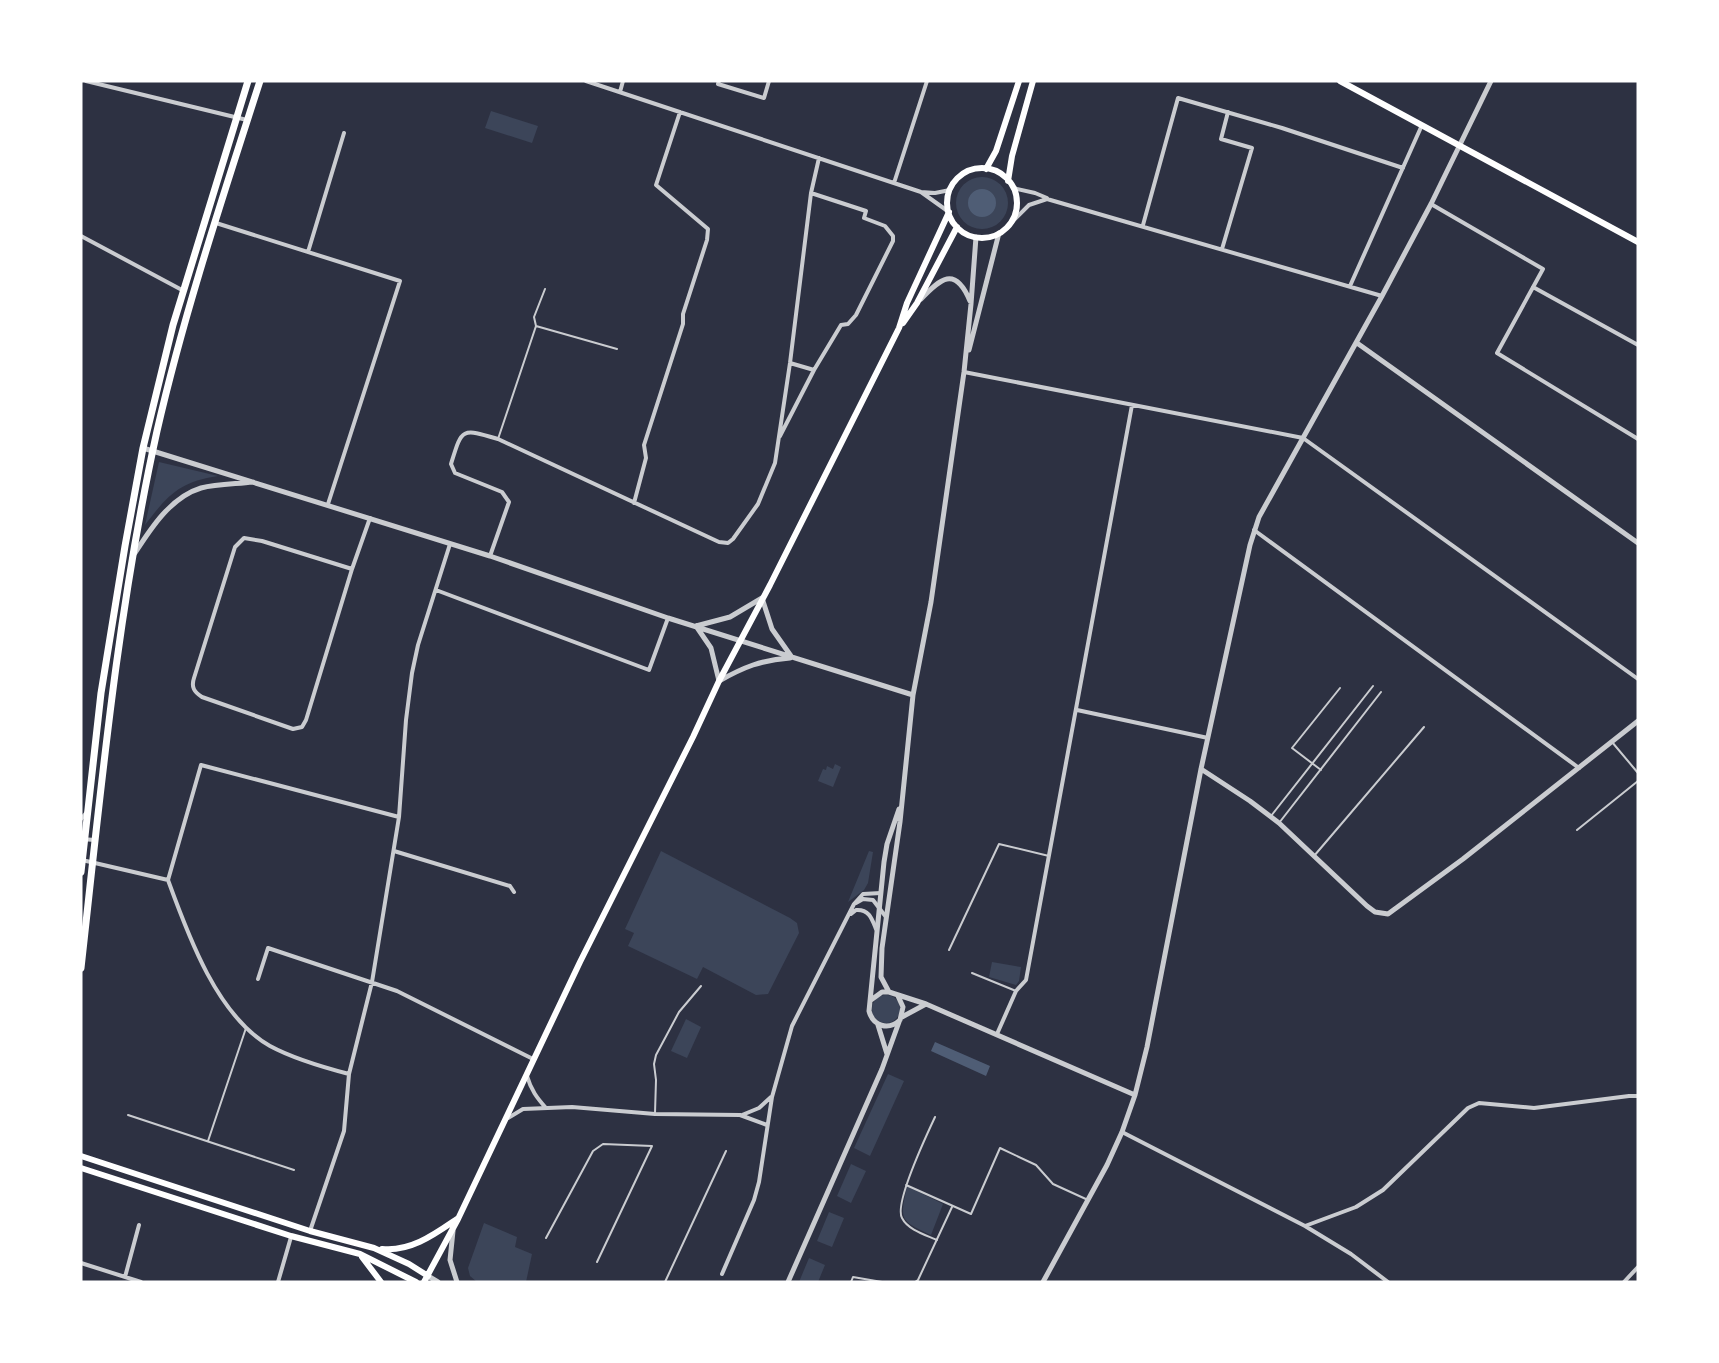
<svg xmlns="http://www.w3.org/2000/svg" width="1719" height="1363" viewBox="0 0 1719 1363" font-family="Spectral,serif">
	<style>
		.green { fill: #3c4559 }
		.water { fill: #4f5d75 }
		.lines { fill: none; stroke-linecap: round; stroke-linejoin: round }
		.service { stroke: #caccd0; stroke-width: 2 }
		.minor { stroke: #caccd0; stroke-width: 4 }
		.tertiary { stroke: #caccd0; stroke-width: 5 }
		.secondary { stroke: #fff; stroke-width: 6 }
		.primary { stroke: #fff; stroke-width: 7 }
	</style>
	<rect width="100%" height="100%" fill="#2d3142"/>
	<!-- green -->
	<path class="green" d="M491 111 538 126 532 143 485 128Z
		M956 203a26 26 0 1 1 52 0a26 26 0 1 1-52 0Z
		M159 462 218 476C179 482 168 495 145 525Z
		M835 764 841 767 833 787 818 781 823 769 826 770 827 766 833 769Z
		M661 851 790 918 797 923 799 933 768 994 756 995 703 967 697 979 628 946 634 933 625 929Z
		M869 851 873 852 868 883 864 890 848 902Z
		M992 962 1021 967 1019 981 1016 985 989 977Z
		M872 1009a14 14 0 1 1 28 0a14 14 0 1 1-28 0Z
		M686 1019 701 1027 687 1058 671 1051Z
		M888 1074 904 1081 870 1156 854 1148Z
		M851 1164 866 1171 851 1203 837 1196Z
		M907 1186 943 1204 931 1235C899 1220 900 1220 907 1186Z
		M829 1212 844 1218 832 1247 817 1241Z
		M484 1223 517 1237 515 1247 532 1254 526 1282H477L470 1276 468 1268Z
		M809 1258 825 1265 818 1282H799Z"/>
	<!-- water -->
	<path class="water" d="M968 203a14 14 0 1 1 28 0a14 14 0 1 1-28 0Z
		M935 1042 990 1066 986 1076 931 1051Z"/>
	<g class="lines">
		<!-- service -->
		<path class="service" d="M536 326 617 349
			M498 439 536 326 534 317 545 289
			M1612 742 1638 773
			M1321 770 1292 748 1340 688
			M1271 816 1373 686
			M1279 823 1381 692
			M1577 830 1638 781
			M1314 856 1424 727
			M949 950 999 844 1049 856
			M972 973 1016 991
			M655 1113 656 1080 654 1064 656 1055 679 1012 701 986
			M128 1115 294 1170
			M935 1117C927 1134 894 1204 902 1218 908 1230 926 1235 937 1240
			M208 1141 246 1028
			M906 1185 971 1214 1000 1148 1036 1165 1053 1184 1088 1200
			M546 1238 593 1151 603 1144 652 1146 597 1262
			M665 1282 726 1151
			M851 1282 853 1277 882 1282
			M915 1282 918 1280 952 1207"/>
		<!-- minor -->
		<path class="minor" d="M86 81 247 120
			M586 81 921 192 935 193 950 190
			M719 81 718 84 764 98 769 81
			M620 92 623 81
			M894 183 927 81
			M1013 188 1035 193 1047 198
			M921 192 949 212
			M1431 204 1543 269 1497 353 1638 439
			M216 223 400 281 328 504
			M1009 225 1029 205 1047 199 1382 296
			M1143 225 1178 98 1282 128 1403 168
			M81 236 182 290
			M1222 249 1252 148 1221 139 1228 112
			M308 252 344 133
			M1350 286 1422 125
			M1533 287 1638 345
			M790 363 814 370
			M964 372 1303 438 1638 679
			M780 436 814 370 841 325 848 324 856 315 893 241V236L885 226 864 218 866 211 811 193
			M634 503 646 458 644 445 683 324V314L707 240 708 229 656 185 680 112
			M1254 530 1579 768
			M490 556 509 502 502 492 455 473 451 464C462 428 461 428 498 439L719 542 728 543 733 539 758 504 775 463 790 363 811 193 819 158
			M352 569 262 541 244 538 235 547 194 678C191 687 194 692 202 697L293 729 302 727 306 720 352 569 370 518
			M436 590 649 670 668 618
			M1077 710 1208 738
			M81 819 87 812
			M81 839 95 840
			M394 851 510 886 514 892
			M82 860 168 880C188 935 217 1016 270 1046 294 1059 322 1067 349 1074
			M168 880 201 765 399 817
			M856 903 863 899 873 900 886 917
			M851 914 856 910C869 909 872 919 876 929
			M258 979 268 948 397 991 533 1059
			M997 1034 1016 991 1026 980 1132 405
			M527 1076C531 1090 537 1098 546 1108
			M742 1115 759 1108 771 1097
			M508 1118 523 1109 572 1107 655 1114 740 1115 767 1125
			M1122 1132 1305 1226 1351 1254 1388 1282
			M1305 1226 1356 1207 1383 1190 1468 1108 1479 1103 1534 1108 1629 1096H1638
			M310 1231 344 1131 349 1074 372 982 399 817 406 720 412 673 418 645 450 544
			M81 1263 141 1282
			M722 1274 754 1200 759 1182 772 1097 792 1026 854 904 863 894 881 893
			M125 1277 139 1225
			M278 1282 291 1237
			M1624 1282 1638 1267"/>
		<!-- tertiary -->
		<path class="tertiary" d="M921 299C940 279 955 265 970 301
			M1357 343 1638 543
			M969 350 999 233
			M143 448 490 556 668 618 913 695
			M135 553C151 528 171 497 201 488 217 484 236 484 253 482
			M696 626 730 617 762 598 772 629 791 656
			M696 626 711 648 719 681C744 667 761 660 790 658
			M1201 769 1250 801 1279 823 1367 906 1375 912 1388 914 1463 859 1638 721
			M889 992 881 977 882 948 900 822 913 695 931 602 964 372 971 304 976 237
			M898 996 903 1007 900 1020C888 1031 873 1026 869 1011L884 862 887 844 899 809
			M871 1000 882 992H889L926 1004 1135 1095
			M902 1017 926 1004
			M878 1025 887 1054
			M453 1231 450 1260 457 1282
			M428 1276 438 1282
			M788 1282 882 1069 899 1022
			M1043 1282 1107 1165 1122 1132 1135 1095 1147 1047 1201 769 1250 545 1259 517 1382 296 1431 204 1491 81"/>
		<!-- secondary -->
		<path class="secondary" d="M1340 81 1638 242
			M947 203a35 35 0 1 1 70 0a35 35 0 1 1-70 0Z
			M986 169 996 151 1019 81
			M1008 181 1012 156 1033 81
			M903 323 917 303 957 227
			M81 1156 310 1231 374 1248 409 1264 428 1276
			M81 1168 291 1236 360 1254 416 1282
			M382 1249C411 1252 435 1234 457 1219
			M362 1257 381 1282
			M424 1282 458 1219 580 962 693 737 719 681 770 585 899 328 907 303 949 212"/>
		<!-- primary -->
		<path class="primary" d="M81 872 101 693 125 546 143 448 173 325 248 81
			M81 968C101 788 118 607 157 431 184 313 223 196 260 81"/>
	</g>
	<!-- border -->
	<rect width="1719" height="1363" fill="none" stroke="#ffffff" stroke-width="165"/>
</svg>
